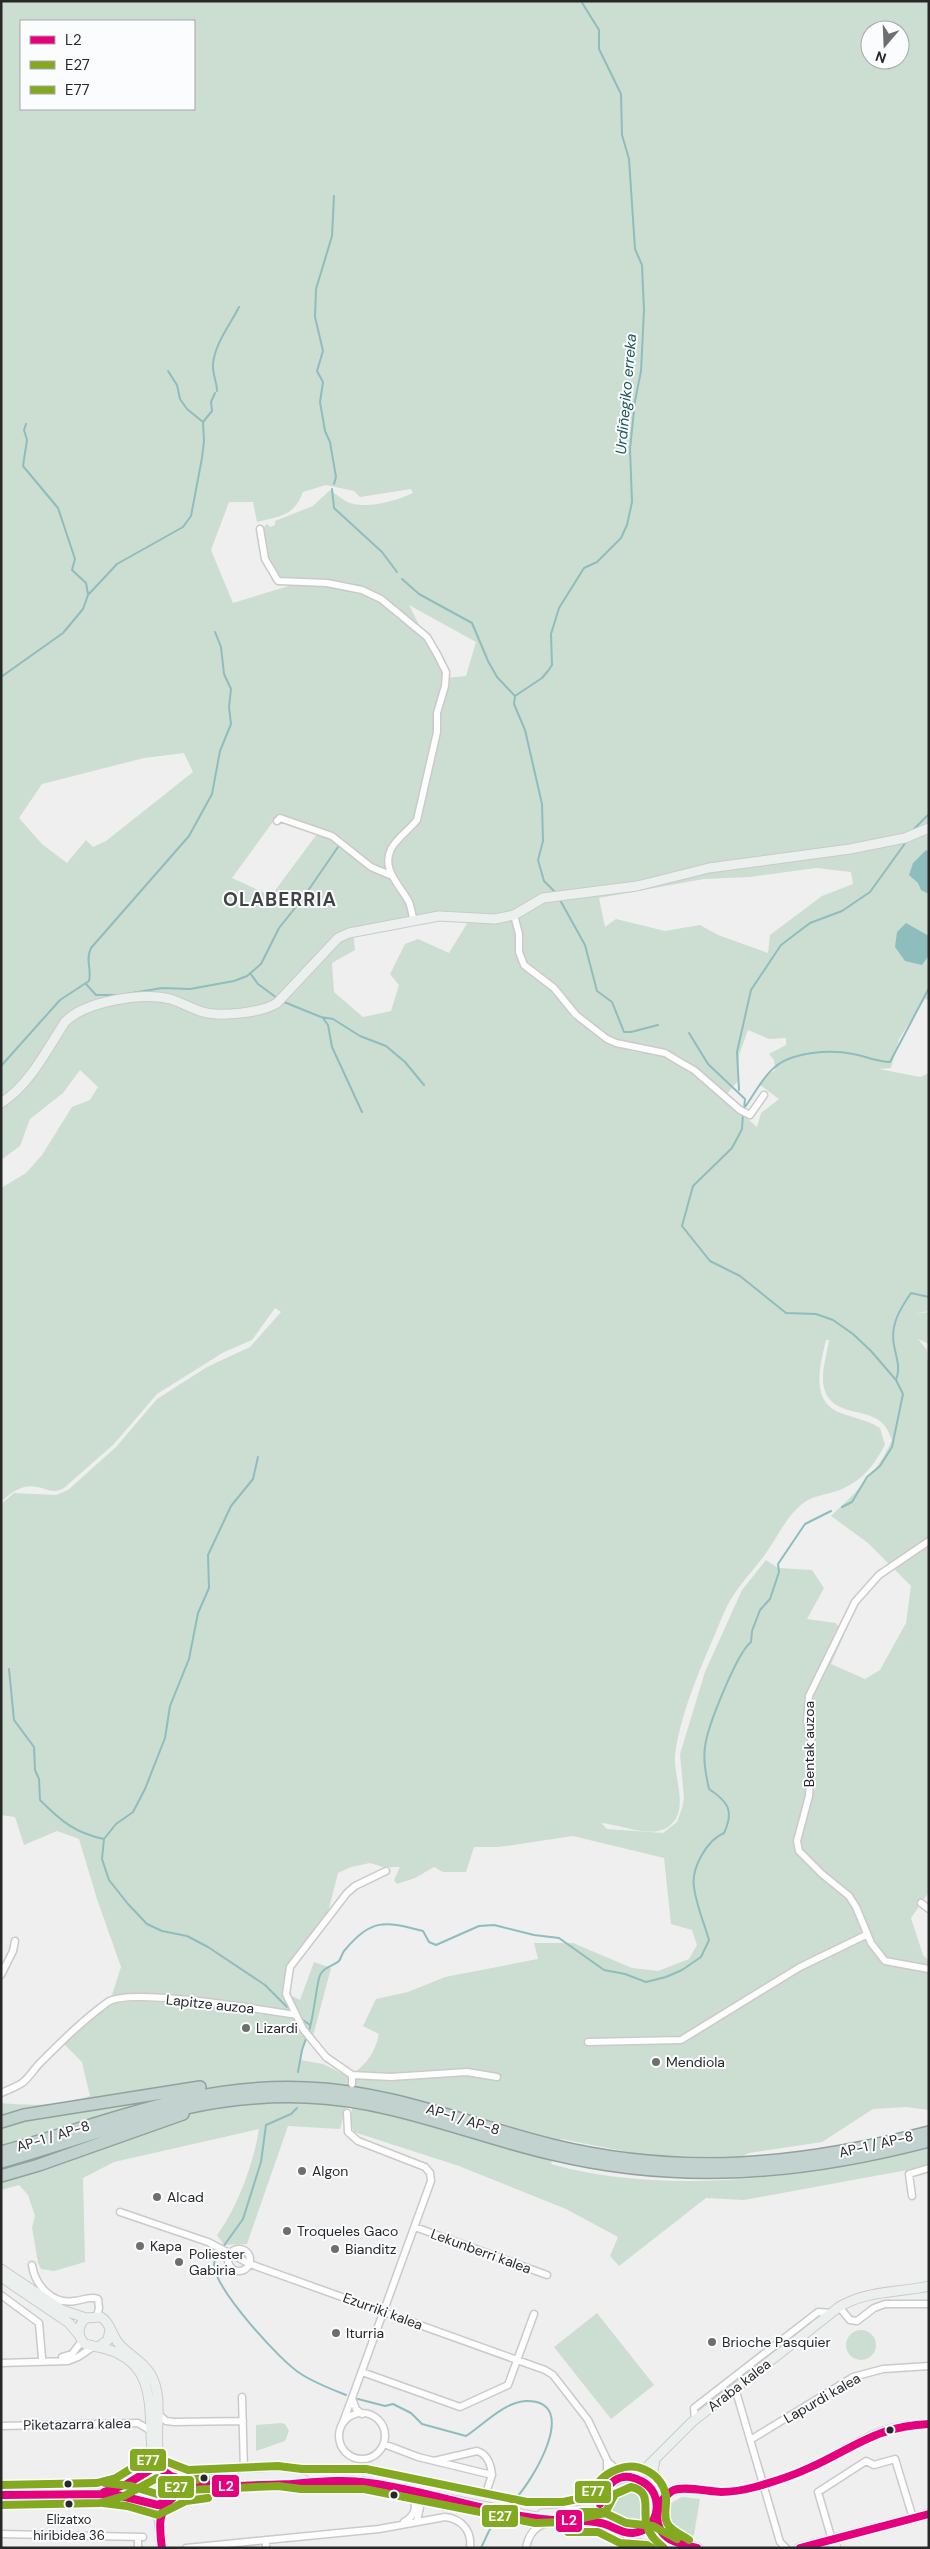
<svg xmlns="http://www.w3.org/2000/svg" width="930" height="2549" viewBox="0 0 930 2549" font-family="'DM Sans',sans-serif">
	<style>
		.green { fill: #cbded1; fill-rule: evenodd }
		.water { fill: #8ebdbe }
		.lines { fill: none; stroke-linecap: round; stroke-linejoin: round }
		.stream { stroke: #8ebdbe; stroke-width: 2 }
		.street-casing { stroke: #cacaca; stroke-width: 9 }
		.secondary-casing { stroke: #cacaca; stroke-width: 11 }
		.highway-casing { stroke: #92a19e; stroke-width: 14 }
		.street { stroke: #fdfdfd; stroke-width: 6 }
		.secondary { stroke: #ebf0ee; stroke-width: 9 }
		.highway { stroke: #c2d2ce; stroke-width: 11 }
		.bus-1-casing { stroke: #fbfcfe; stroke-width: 11 }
		.bus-2-casing { stroke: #fbfcfe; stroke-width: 11 }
		.bus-3-casing { stroke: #fbfcfe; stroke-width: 11 }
		.bus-1 { stroke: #e5007d; stroke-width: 8 }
		.bus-2 { stroke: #83a920; stroke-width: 8 }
		.bus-3 { stroke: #83a920; stroke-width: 8 }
		.poi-dot { fill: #6e6e6e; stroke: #fbfcfe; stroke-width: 2 }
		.bus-dot { fill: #282829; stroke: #fbfcfe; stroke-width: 2 }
		.labels { text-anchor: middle; stroke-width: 4; stroke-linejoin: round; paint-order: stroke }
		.bus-label { font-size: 13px; fill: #282829; stroke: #fbfcfe }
		.street-label { font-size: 14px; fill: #282829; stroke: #fbfcfe }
		.poi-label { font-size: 14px; fill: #282829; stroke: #fbfcfe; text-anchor: start }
		.water-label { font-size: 15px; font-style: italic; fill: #1d5759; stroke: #fbfcfe }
		.district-label { font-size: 19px; font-weight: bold; letter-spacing: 1px; fill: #424344; stroke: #fbfcfe }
		.line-badge { stroke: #fbfcfe; stroke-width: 2 }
		.badge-label { font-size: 14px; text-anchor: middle; font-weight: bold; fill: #fff }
	</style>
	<rect width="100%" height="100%" fill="#efefef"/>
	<!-- green -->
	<path class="green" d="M1 1H929V830L925 832 929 838V1000L925 999 899 1039 891 1068 879 1069 920 1077 929 1073V1311L914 1314 929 1312V1344L918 1339 927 1350V1359H929V1892L911 1918 923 1955 929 1961V2110L906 2107 873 2109 822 2142 749 2153 740 2157 644 2155 561 2139 551 2164C667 2197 813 2177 929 2147V2166L744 2200 706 2198 619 2266 610 2256 618 2237 566 2209 459 2166 354 2132C346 2115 359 2093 352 2075 367 2063 375 2053 379 2034L363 2026 376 1999 408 1992 445 1977 538 1959 534 1943H573L632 1968 658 1971 689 1959 697 1945 692 1930 671 1924 664 1858 573 1836 499 1847H474L466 1872H443L434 1867 415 1878 397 1884 394 1880 400 1867H383L370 1863 351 1867 338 1873 326 1920 290 1967 286 1993 300 2000 314 1962 331 1968 312 2040H306L300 2060 323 2064 349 2077 346 2107 340 2129 288 2126 247 2244 224 2245 217 2235C237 2209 254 2162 259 2129L114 2162 83 2178 85 2262 54 2271 41 2269 38 2263 32 2227 35 2216 28 2195 19 2185 1 2190V2103C32 2106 61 2106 90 2096L82 2062 62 2042 110 2001 121 1967 97 1899 79 1839 57 1831 24 1845 15 1817 1 1815V1504L14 1493 56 1495 68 1490 116 1447 157 1399 207 1367 250 1347 281 1312 275 1308 252 1340 224 1352 157 1394 114 1444 64 1488C45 1500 35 1469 1 1502V1188L26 1173 42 1155 72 1107 90 1100 98 1087 80 1070 63 1093 30 1119 20 1146 1 1160ZM21 21H194V109H21ZM870 30H900V60H870ZM326 485 354 491 360 497 411 489 413 493C395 501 370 509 350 503 344 501 336 494 330 490L313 506 275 521V525L270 527 267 524 262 529 266 559 277 580 292 585 233 603 211 550 229 502H253L257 522C281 516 294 516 303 492ZM409 605 476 642 466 676 446 678ZM184 753 193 772 106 841 93 847 86 840 67 863 42 844 19 818 42 784 144 758ZM277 816 317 834 271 896 232 878ZM816 868 851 872 853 884 822 896 770 935 768 953 718 935 700 925 665 931 616 919 605 927 599 898 704 879 750 877ZM440 914 468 922 449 953 418 939 405 944 390 974 399 985 391 1011 363 1017 334 992 332 963 355 950 353 931ZM748 1030 769 1039 786 1038V1045L769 1054 774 1060 775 1070 764 1077 760 1085 779 1099 761 1113 757 1127 693 1072 664 1056 631 1051 604 1040 667 1052 726 1095 738 1081 739 1055ZM826 1340H829C827 1354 822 1369 823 1382 827 1420 870 1405 885 1426 888 1430 890 1436 892 1440 878 1472 855 1493 831 1516L868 1543 911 1586 906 1623 880 1670 865 1679 831 1664 844 1635 836 1623 807 1619 824 1588 812 1570 778 1568 766 1560 742 1590 705 1672 680 1754 684 1798 682 1808 677 1822 663 1833 607 1829 601 1823C619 1824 651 1839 668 1827 691 1812 673 1777 675 1755 682 1706 704 1661 723 1615 733 1590 751 1574 766 1553 779 1535 788 1512 808 1500 819 1494 833 1494 844 1488 864 1479 875 1463 885 1445L880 1428C866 1419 851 1418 836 1411 810 1397 821 1362 826 1340Z
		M597 2313 654 2385 611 2419 554 2347Z
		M846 2345a15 15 0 1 1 30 0a15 15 0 1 1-30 0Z
		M281 2423 285 2424 289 2431 285 2441 256 2451V2425Z
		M610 2505a18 18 0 1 1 36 0a18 18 0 1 1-36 0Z
		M682 2497 700 2499 694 2535 691 2537C667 2535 664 2522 671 2503Z"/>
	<!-- water -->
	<path class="water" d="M926 850 929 852V894L921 890 918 883 909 875 913 863Z
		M906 923 929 936V955L922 965 905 961 895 947 897 932Z"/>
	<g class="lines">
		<!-- stream -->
		<path class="stream" d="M168 371 177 385 180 399 187 409 203 422
			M217 391C217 382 212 373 213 364 215 343 230 325 239 307
			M26 424 24 430 27 440 23 466 58 508 75 559 72 570 86 583 88 594
			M334 484 336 477 330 442 325 431 320 402 323 382 317 371 323 351 315 317 316 289 332 236 334 196
			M332 489 334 508 382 552 397 572
			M402 579 419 594 472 623 488 661 497 677 515 696
			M1 677 63 633 83 609 88 595 117 564 183 527 191 516 202 458 204 441 203 422 212 411 211 402 215 393
			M914 829 929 814
			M557 894 544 881 538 860 543 841 542 804 525 730 514 704 515 696 542 678 548 671 552 665 551 634 559 608 584 568 597 562 621 538 627 525 632 502 630 449 635 401 641 371 644 310 642 265 635 249 629 159 622 135 621 94 599 49V30L581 1
			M560 900 585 945 597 991 612 1002 624 1032H631L658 1025
			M250 973 258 984 277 998
			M86 984 96 995H120L162 988 190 989 234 981 247 976 261 964 279 928 303 898 338 847
			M284 1002 321 1017 333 1019 360 1036 386 1046 405 1062 424 1085
			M323 1018 328 1025 332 1047 362 1112
			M689 1033 708 1064 745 1099 744 1109
			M1 1066 60 1000 89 981C92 969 85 960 91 948L189 836 212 794 220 751 231 724 229 707 231 689 224 674 221 647 215 632
			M739 1090 737 1052 751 990 781 945 810 923 842 911 870 892 906 842
			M745 1107C753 1096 764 1075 775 1067 792 1052 831 1049 853 1054 865 1056 877 1062 890 1062L929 988
			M743 1114 742 1129 732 1148 693 1186 682 1226 710 1261 740 1276 786 1313 816 1314 833 1320 853 1334 871 1351 896 1380 903 1394 892 1447 880 1466 867 1477 852 1502 842 1507
			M896 1380C901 1367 896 1358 894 1345 890 1325 900 1309 911 1293L929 1297
			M258 1457 253 1479 231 1506 208 1555 209 1588 198 1613 189 1659 170 1706 165 1738 145 1789 133 1812 116 1824 104 1839 102 1859 109 1880 128 1904 147 1924 162 1931 187 1936 208 1947 265 1985 287 2007
			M9 1669 14 1720 34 1747 35 1770 39 1779 40 1800C61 1821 75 1833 104 1839
			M303 2020 310 2025
			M309 2031C314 2014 315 1996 319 1978 322 1967 332 1967 339 1961 341 1958 342 1954 344 1951 372 1918 384 1921 423 1931L429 1942 436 1945 479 1926 494 1925 534 1935 559 1938 604 1970 625 1974 646 1982 666 1977 682 1970 701 1957 709 1940C704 1923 696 1904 694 1887 691 1868 707 1840 724 1833 735 1810 727 1801 709 1789 706 1775 703 1761 705 1747 707 1727 737 1653 751 1642L752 1631 760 1610 770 1599 779 1572 778 1564 805 1524 831 1511
			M298 2072 302 2050 307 2036
			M223 2247 243 2219 261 2162 266 2125 291 2114 297 2108
			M220 2251C217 2255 214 2259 214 2265 215 2289 280 2361 301 2374 315 2383 331 2389 346 2395
			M358 2399 385 2406 393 2404 411 2413 422 2424 466 2436C483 2425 504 2402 526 2401 582 2400 532 2482 515 2499
			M481 2548 489 2531 502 2514"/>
		<!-- street casing -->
		<g class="street-casing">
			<path id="street" d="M260 529 265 559 278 581 327 583 362 590 381 599 427 637 437 654 446 672 445 686 437 713V732L417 820C409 830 397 838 391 849 381 870 400 885 409 902 411 907 412 915 414 921
				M277 821 280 818 332 836 371 867 390 875
				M514 915 519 934V952L524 965 554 988 576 1015 607 1039 616 1043 665 1053 680 1062 694 1070 740 1110 750 1115 764 1095
				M929 1541 879 1575 855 1602 809 1696 807 1722 811 1739V1766L809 1796 797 1841 799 1851 822 1874 849 1896 856 1907 871 1943 885 1961 929 1969
				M921 1903 929 1909
				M1 1975 13 1951 15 1941
				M588 2042 681 2040 800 1967 866 1935
				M352 2075 391 2077 467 2072 497 2077
				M352 2084V2075L326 2057 303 2029 286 1994 290 1967 347 1893 355 1886 386 1871
				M1 2093C8 2090 16 2087 22 2083 29 2078 34 2069 40 2063 61 2042 83 2020 108 2002 129 1987 264 2010 296 2015
				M347 2113 348 2132 358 2141 425 2167 430 2173 431 2181 352 2398
				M912 2196 909 2174 929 2168
				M120 2212 208 2242 250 2264 545 2370 553 2375 588 2420 608 2462 626 2477
				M415 2227 547 2275
				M228 2260a11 11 0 1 1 22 0a11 11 0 1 1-22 0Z
				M32 2265C35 2285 52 2305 75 2301 83 2300 90 2296 98 2299L99 2308 97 2316
				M1 2295 39 2323 42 2358
				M839 2307 850 2320 857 2321 874 2308 885 2304H929
				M62 2357 72 2354 82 2341
				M1 2363 68 2361 78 2357 93 2347
				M362 2372 460 2407 508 2385 534 2314
				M735 2388 780 2542 786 2548
				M242 2397 244 2471
				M339 2436a23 23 0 1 1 46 0a23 23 0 1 1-46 0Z
				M158 2414 166 2421 174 2422 243 2421
				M695 2419 694 2408 818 2312 832 2313
				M343 2422 352 2398 356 2409 362 2414
				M1 2426 138 2423 151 2431
				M750 2440 853 2377 883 2369 929 2366
				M384 2444 418 2457 492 2475C491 2465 487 2454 477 2451L434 2461
				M607 2461V2487
				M487 2490 492 2475
				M657 2511 662 2499 675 2489C688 2488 700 2492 713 2492 739 2494 767 2483 791 2475 843 2458 868 2422 929 2424
				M417 2521 421 2502 430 2495
				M404 2522C417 2515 418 2503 409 2491
				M1 2534 143 2537
				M266 2540V2548
				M832 2540 818 2492 866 2461 874 2465 895 2459 913 2518
				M138 2548V2537
				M186 2548 379 2529 445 2517C462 2519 472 2531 470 2548
				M526 2548C529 2532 537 2524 553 2522"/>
		</g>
		<!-- secondary casing -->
		<g class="secondary-casing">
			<path id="secondary" d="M1 1103C30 1085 47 1049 65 1022 85 1001 143 992 170 999 181 1002 192 1009 203 1012 221 1017 261 1013 277 1003L338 938 349 933 439 916 495 919 514 915 543 898 637 886 709 868 850 849 905 838 929 828
				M1 2269 62 2310 86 2318
				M1 2277 69 2323 79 2335
				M110 2329 108 2340 98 2347 85 2344C77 2336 77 2326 86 2318L101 2317C111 2323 112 2337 120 2345 130 2356 143 2361 151 2375 167 2403 149 2444 164 2470
				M98 2347C148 2357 150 2391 151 2433 151 2446 155 2460 146 2471
				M137 2487a19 19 0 1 1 38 0a19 19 0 1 1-38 0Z
				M171 2476 196 2480 278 2476 303 2479
				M601 2505a28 28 0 1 1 56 0a28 28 0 1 1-56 0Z
				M636 2478 692 2422 839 2307C867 2290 898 2293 929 2286
				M106 2491 140 2476
				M654 2492 652 2476 655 2460
				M1 2495 106 2493 143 2501
				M171 2498 183 2491 196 2488 343 2481 364 2482 556 2521 600 2522 609 2525
				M542 2514 574 2512 600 2504
				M655 2516C659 2539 678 2543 698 2548
				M635 2533 650 2535 672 2548
				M162 2548 159 2518 165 2503
				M799 2548 929 2514
				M831 2548 836 2547"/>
		</g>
		<!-- highway casing -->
		<g class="highway-casing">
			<path id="highway" d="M1 2122 24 2115 200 2087
				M1 2152C108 2123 192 2083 307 2088 392 2091 470 2125 552 2145 683 2177 800 2165 929 2132
				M1 2162C107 2132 194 2092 307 2097 392 2100 470 2135 552 2154 681 2185 802 2174 929 2141
				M1 2176 39 2165 183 2114"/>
		</g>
		<!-- street -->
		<use href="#street" class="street"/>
		<!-- secondary -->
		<use href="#secondary" class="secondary"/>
		<!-- highway -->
		<use href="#highway" class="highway"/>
		<!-- bus-1 casing -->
		<g class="bus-1-casing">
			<path id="bus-1" d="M104 2492 127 2484 153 2468 161 2469 171 2476 182 2479 207 2480
				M1 2495 113 2494 158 2505 183 2491 196 2488C228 2486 259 2485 291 2484 317 2482 344 2479 370 2483 431 2491 494 2516 555 2520 571 2521 586 2520 601 2523 612 2525 621 2534 633 2533 661 2530 665 2492 641 2481 619 2469 606 2484 600 2504
				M162 2548C159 2526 157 2509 176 2495
				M697 2548C688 2546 679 2544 671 2540 651 2528 654 2503 672 2491 681 2485 710 2492 721 2492 733 2492 744 2490 755 2487 773 2482 792 2476 809 2468 854 2448 876 2426 929 2424
				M800 2548 929 2514"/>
		</g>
		<!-- bus-2 casing -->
		<g class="bus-2-casing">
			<path id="bus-2" d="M103 2503 127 2506 158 2515 186 2501 208 2498
				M1 2505 100 2503 124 2496 157 2478 168 2485 186 2490 278 2486 301 2489H364L535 2523 565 2522 605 2513 615 2494 631 2487C653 2491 642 2511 647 2526 650 2536 657 2542 664 2548
				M568 2532H598L620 2543 647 2545 652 2548"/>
		</g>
		<!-- bus-3 casing -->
		<g class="bus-3-casing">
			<path id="bus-3" d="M105 2483 131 2486 157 2494 180 2481 206 2478
				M1 2485 97 2483 116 2478 142 2462 157 2458 188 2470 278 2466 302 2469H366L527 2502H563L592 2496C595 2483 605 2474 618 2469 638 2461 662 2474 666 2496 667 2505 663 2515 667 2523 671 2531 682 2535 689 2540
				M568 2512H603L626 2523 653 2526 677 2539"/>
		</g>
		<!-- bus-1 -->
		<use href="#bus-1" class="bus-1"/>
		<!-- bus-2 -->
		<use href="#bus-2" class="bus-2"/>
		<!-- bus-3 -->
		<use href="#bus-3" class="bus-3"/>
	</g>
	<!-- markers -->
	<g class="poi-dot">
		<circle cx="246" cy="2028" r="5"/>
		<circle cx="656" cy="2062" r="5"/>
		<circle cx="302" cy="2171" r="5"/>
		<circle cx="157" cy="2197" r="5"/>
		<circle cx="287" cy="2231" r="5"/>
		<circle cx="140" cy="2246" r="5"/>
		<circle cx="335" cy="2249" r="5"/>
		<circle cx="179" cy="2262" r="5"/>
		<circle cx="336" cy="2333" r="5"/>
		<circle cx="712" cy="2342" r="5"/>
	</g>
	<g class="bus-dot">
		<circle cx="890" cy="2430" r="4.5"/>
		<circle cx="204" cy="2478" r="4.5"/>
		<circle cx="68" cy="2484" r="4.5"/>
		<circle cx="394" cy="2495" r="4.5"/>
		<circle cx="69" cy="2504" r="4.5"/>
	</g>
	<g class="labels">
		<!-- bus labels -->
		<g class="bus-label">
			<text x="69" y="2524">Elizatxo<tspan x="69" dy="16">hiribidea 36</tspan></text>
		</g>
		<!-- street labels -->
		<g class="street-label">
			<text transform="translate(809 1744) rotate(-90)" y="5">Bentak auzoa</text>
			<text transform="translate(210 2004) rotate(6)" y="5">Lapitze auzoa</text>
			<text transform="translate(463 2119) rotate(17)" y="5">AP-1 / AP-8</text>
			<text transform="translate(53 2136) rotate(-17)" y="5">AP-1 / AP-8</text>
			<text transform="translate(876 2144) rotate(-13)" y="5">AP-1 / AP-8</text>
			<text transform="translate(481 2251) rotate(20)" y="5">Lekunberri kalea</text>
			<text transform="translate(383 2311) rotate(20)" y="5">Ezurriki kalea</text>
			<text transform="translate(739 2385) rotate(-38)" y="5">Araba kalea</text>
			<text transform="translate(822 2398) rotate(-30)" y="5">Lapurdi kalea</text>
			<text transform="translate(77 2424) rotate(-1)" y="5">Piketazarra kalea</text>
		</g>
		<!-- poi labels -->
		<g class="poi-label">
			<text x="256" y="2033">Lizardi</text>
			<text x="666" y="2067">Mendiola</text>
			<text x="312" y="2176">Algon</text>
			<text x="167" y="2202">Alcad</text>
			<text x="297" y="2236">Troqueles Gaco</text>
			<text x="150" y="2251">Kapa</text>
			<text x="345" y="2254">Bianditz</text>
			<text x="189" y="2259">Poliester<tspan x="189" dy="16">Gabiria</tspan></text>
			<text x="346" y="2338">Iturria</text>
			<text x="722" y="2347">Brioche Pasquier</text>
		</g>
		<!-- water labels -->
		<g class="water-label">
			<text transform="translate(626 394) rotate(-85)" y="5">Urdiñegiko erreka</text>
		</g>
		<!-- district labels -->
		<g class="district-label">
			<text x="280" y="906">OLABERRIA</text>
		</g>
	</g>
	<g class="line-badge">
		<rect x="129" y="2448" width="38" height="24" rx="5" fill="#83a920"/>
		<rect x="211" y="2474" width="29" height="24" rx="5" fill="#e5007d"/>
		<rect x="157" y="2475" width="38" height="24" rx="5" fill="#83a920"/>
		<rect x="574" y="2480" width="38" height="24" rx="5" fill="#83a920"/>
		<rect x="481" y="2504" width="38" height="24" rx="5" fill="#83a920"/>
		<rect x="555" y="2509" width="28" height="24" rx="5" fill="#e5007d"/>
	</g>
	<g class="badge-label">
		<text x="148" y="2465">E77</text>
		<text x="226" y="2491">L2</text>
		<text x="176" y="2492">E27</text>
		<text x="593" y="2496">E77</text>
		<text x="500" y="2521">E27</text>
		<text x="569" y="2525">L2</text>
	</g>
	<!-- border -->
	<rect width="930" height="2549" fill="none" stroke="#282829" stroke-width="5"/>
	<!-- legend -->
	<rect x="20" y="20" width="175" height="90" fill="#fbfcfe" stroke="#a7a7a9"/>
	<rect x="30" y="36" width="25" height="8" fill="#e5007d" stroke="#a7a7a9"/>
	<text x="65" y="45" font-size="15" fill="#282829">L2</text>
	<rect x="30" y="61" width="25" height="8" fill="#83a920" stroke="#a7a7a9"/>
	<text x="65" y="70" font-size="15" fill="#282829">E27</text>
	<rect x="30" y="86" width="25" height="8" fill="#83a920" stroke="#a7a7a9"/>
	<text x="65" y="95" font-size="15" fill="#282829">E77</text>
	<!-- north arrow -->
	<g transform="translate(885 45) rotate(199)"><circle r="24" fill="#fbfcfe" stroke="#a7a7a9"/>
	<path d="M0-4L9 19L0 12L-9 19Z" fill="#6e6e6e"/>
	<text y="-8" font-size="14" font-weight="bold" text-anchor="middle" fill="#282829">N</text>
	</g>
</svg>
